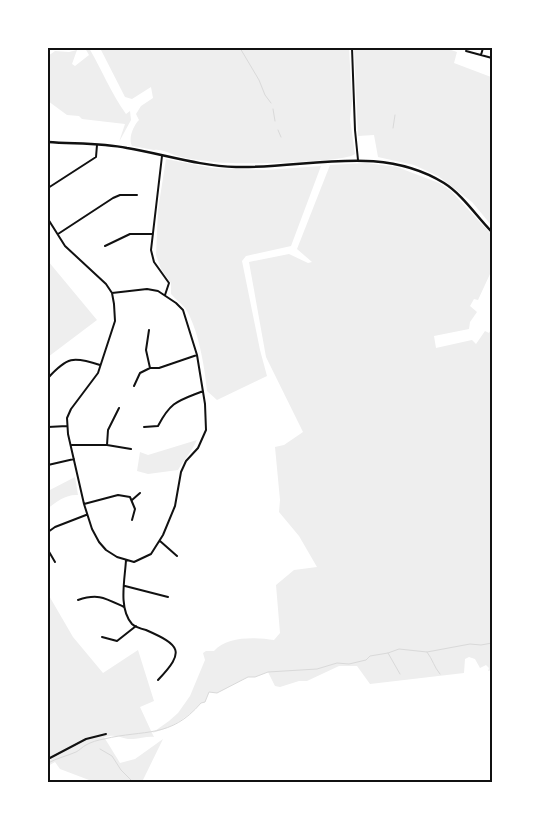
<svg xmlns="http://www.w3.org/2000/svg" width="540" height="830" viewBox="0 0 540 830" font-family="Manrope,sans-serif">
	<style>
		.green { fill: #eee }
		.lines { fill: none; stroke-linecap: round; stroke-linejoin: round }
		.stream { stroke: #d9d9d9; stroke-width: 1 }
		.minor { stroke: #111; stroke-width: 2 }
		.tertiary { stroke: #111; stroke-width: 2.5 }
		.neatline { fill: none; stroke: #111; stroke-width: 2 }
	</style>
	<rect width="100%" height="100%" fill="#fff"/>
	<!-- green -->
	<path class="green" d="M85 48H89C102 70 111 93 126 114L130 111 131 120 119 142 125 124 82 119 79 116 67 115 48 101V56L55 51 69 52 77 50 72 64 75 66 89 55Z
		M100 48H349L352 101 350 119 355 154C346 163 232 165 214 162 202 160 183 159 172 154 166 152 161 149 154 150L132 146C128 139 133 126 139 120L136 114 141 106 153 98 151 87 132 99 125 97Z
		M354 48H445L457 52 454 63 491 77 492 76V226L472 202 438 176 414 165 378 157 374 135 358 136Z
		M166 159 212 168 266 170 321 166 291 246 246 256 242 261 260 350 267 376 217 400 207 391C205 368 198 327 185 308 181 303 175 299 171 294V283L161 269 156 255 158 210Z
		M366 163 397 167 439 183 451 191 492 235V273L490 274 478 300 474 299 470 306 477 312 470 322 469 329 434 336 436 348 472 340 476 344 485 331 489 333 492 327V670L488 671 489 668 486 665 480 668 475 659 469 657 465 659 464 673 370 684 357 666H339L307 681H299L280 687 275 686 268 672 255 677H248L217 693 209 692 205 702 201 703C188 717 172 728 152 733L154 737C147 736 140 739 133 739 121 740 120 733 104 737L120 763 135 759 163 739 142 782H90L89 780 60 769 55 762 48 766V594L73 637 103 673 138 650 154 701 140 707 152 733 169 721 178 713 190 696 205 660 203 653 206 651H214C226 636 256 637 274 640L280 633 276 585 294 570 317 567 299 536 279 512 280 500 275 447 284 445 303 432 266 357 249 262 289 254 308 263 312 262 297 249 330 165Z
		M48 261 97 320 48 357Z
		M197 440C192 451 184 460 178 470L148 474 137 471 140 452 148 455Z
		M75 477 78 495C66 494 58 501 48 508V491Z"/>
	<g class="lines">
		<!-- stream -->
		<path class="stream" d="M240 48 259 80 265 95 271 103
			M273 109 275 121
			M393 128 395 115
			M278 130 281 137
			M427 652C433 660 434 667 440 674
			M388 653 400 674
			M100 749 112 756 121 770 133 782
			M48 763C57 758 67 756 76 752 80 750 82 747 86 745 91 742 98 740 104 739 145 729 170 739 201 703L205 702 209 692 217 693 248 677H255L268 672 317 669 337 663 349 664 366 660 370 656 388 653 399 649 427 652 470 644 481 645 492 643"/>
		<!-- minor -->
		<path class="minor" d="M352 48 355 130 358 160
			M466 51 492 58
			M481 55 483 48
			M162 156 151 250 154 262 169 283 165 295
			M48 188 96 157 97 145
			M48 219 65 246 106 284 112 293 114 304 115 321 98 373 71 409 67 418 68 434 84 504 92 529 99 542 106 550 117 557 134 562 151 554 163 535 175 506 181 472 186 461 198 448 206 430 205 404 197 355 183 310 176 303 158 291 147 289 112 293
			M58 234 113 198 120 195H137
			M105 246 130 234H153
			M149 330 146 350 150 368
			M48 378C67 357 73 356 100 365
			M134 386 140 373 150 368H159L197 355
			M48 427 67 426
			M144 427 158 426C171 401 178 401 203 391
			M72 445H107L131 449
			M107 445 108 430 119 408
			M48 465 74 459
			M132 500 140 493
			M84 504 118 495 130 497 135 509 132 520
			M48 532 55 527 86 515
			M160 541 177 556
			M48 550 55 562
			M126 560C125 579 118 608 132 624 135 627 142 629 146 630 180 645 186 651 158 680
			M125 586 168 597
			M78 600C98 593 105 598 124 607
			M102 637 117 641 136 626
			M48 759 86 739 106 734"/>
		<!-- tertiary -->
		<path class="tertiary" d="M48 142C74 144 101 143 127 148 163 154 199 166 236 167 307 169 379 143 444 183 463 195 477 217 492 232"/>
	</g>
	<!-- border -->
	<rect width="540" height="830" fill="none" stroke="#ffffff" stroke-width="98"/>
	<rect x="49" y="49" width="442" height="732" class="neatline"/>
</svg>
